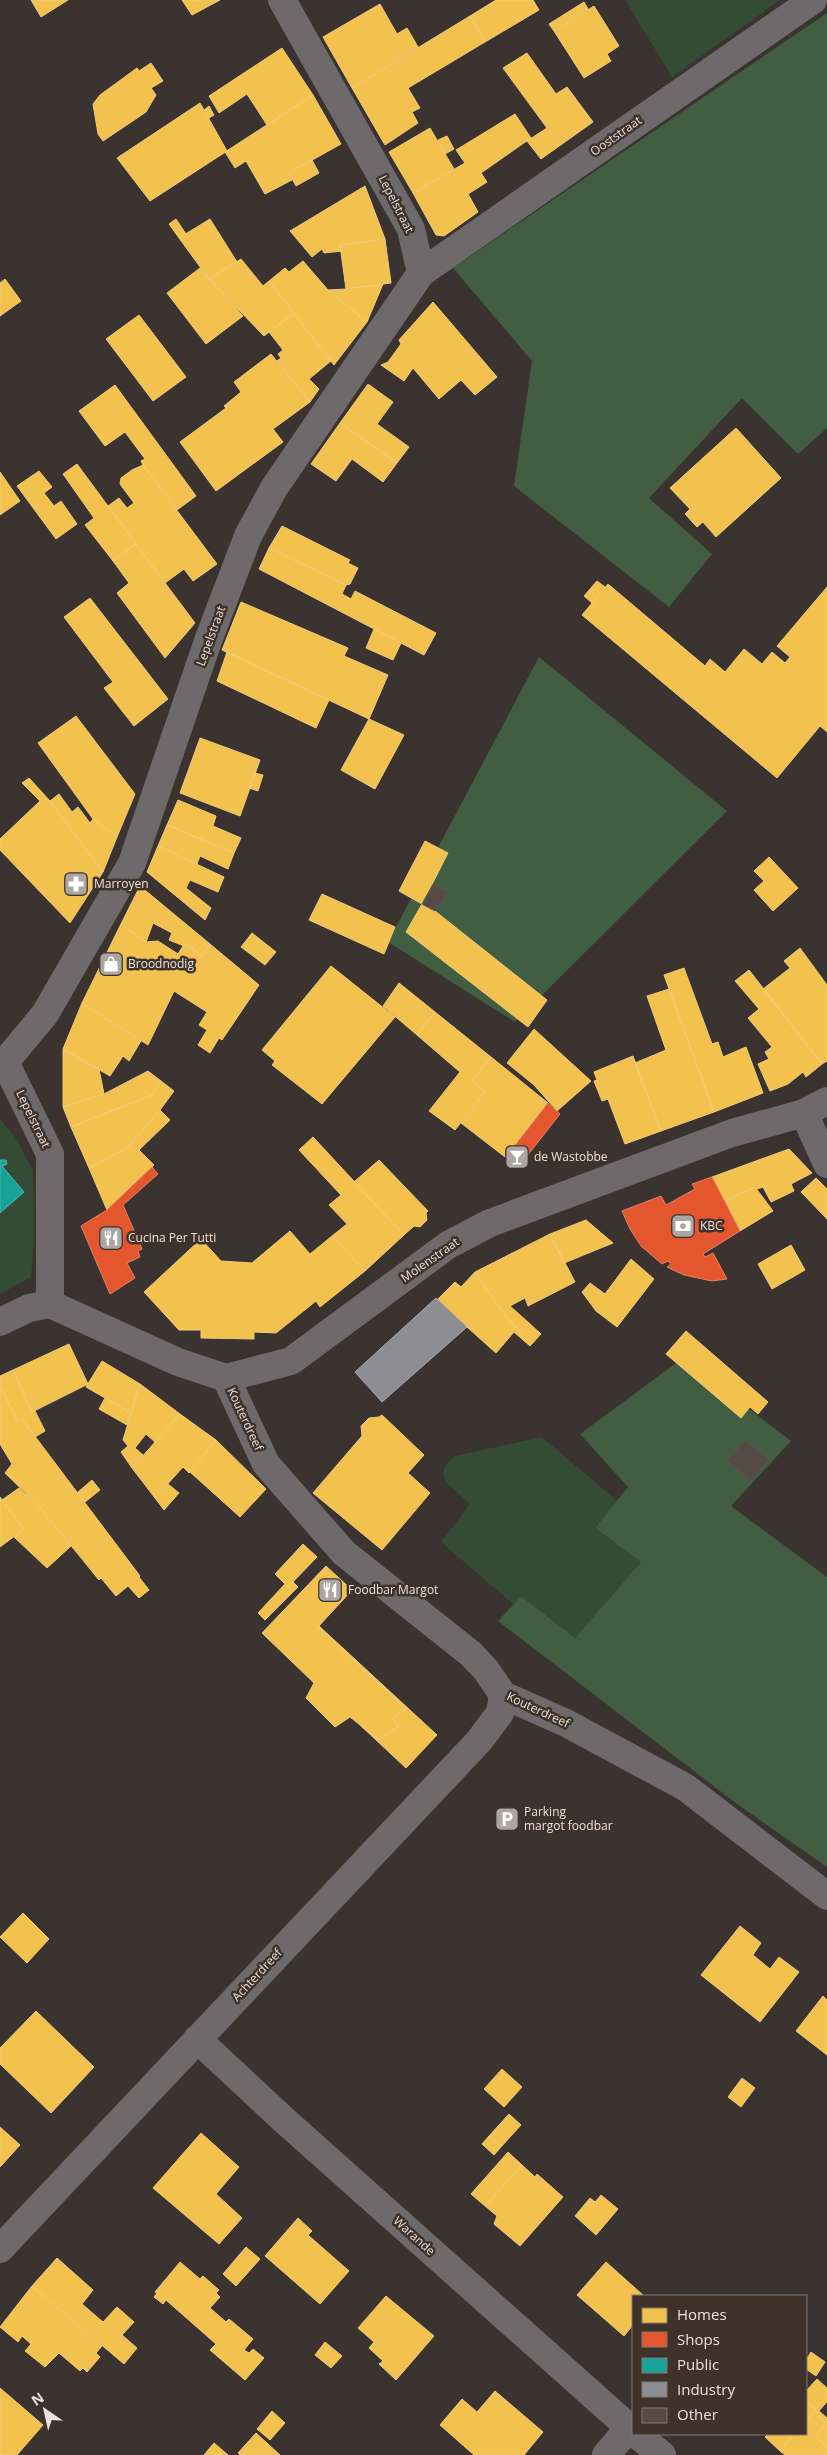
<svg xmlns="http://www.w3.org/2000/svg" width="827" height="2455" viewBox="0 0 827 2455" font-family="'Open Sans',sans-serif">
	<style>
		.green { fill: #344b35 }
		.forest { fill: #415e43 }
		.homes { fill: #f2c14e; stroke: #f0cb7a }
		.shops { fill: #e4572e; stroke: #e68163 }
		.public { fill: #17a398; stroke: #57b6ad }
		.industry { fill: #8d8d92; stroke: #a9a7a9 }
		.building { fill: #564b45; stroke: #5d5754 }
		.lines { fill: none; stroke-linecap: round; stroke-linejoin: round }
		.minor { stroke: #6e6a6b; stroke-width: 28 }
		.labels { text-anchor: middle; stroke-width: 5; stroke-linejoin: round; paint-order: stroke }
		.street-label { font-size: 12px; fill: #ebe3df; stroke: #3e322b }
		.poi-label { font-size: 12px; fill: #ebe3df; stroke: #3e322b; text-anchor: start }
	</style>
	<rect width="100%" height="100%" fill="#3a332f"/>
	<!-- green -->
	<path class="green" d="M625 0H780L672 77Z
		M0 1119 15 1137 33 1170 34 1241 31 1277 0 1294V1213L24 1192 2 1166 7 1164 6 1160H0Z
		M542 1437 617 1501 595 1528 641 1562 575 1638 521 1596 513 1604 441 1542 470 1504 447 1483 443 1475 445 1466 455 1456Z"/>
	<!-- forest -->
	<path class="forest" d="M827 13V428L798 454 742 398 649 498 712 554 669 607 514 486 532 361 453 268Z
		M539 657 727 811 515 1022 388 942Z
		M683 1358 791 1441 731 1506 827 1577V1867L737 1804 498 1621 521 1596 575 1638 641 1562 595 1528 628 1487 580 1434Z"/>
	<!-- homes -->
	<path class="homes" d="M31 0H68L41 17Z
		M182 0H220L192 15Z
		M496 0H533L539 10 485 42 470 16Z
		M584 2 588 9 554 31 549 24Z
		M380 4 397 34 407 28 418 47 352 88 323 37Z
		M594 6 619 46 607 54 611 61 584 78 554 31Z
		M470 16 485 42 408 88 420 108 412 112 418 123 385 145 352 88Z
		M282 48 313 95 267 125 247 94 219 113 209 96Z
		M527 53 556 94 567 87 593 122 541 159 527 141 547 128 503 68Z
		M151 63 163 81 151 88 156 95 146 112 103 141 98 134 93 104 100 95 137 68 139 71Z
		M313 95 341 144 289 173 292 180 265 194 246 161 235 168 225 152Z
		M200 103 227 151 150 201 117 158Z
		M209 106 214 115 209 118 204 110Z
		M515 114 531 138 481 173 487 182 468 194 478 212 444 236 436 235 413 193 465 163 456 150Z
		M430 128 454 169 413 193 389 152Z
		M447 136 454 149 445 154 438 140Z
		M312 160 319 173 296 186 289 173Z
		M365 186 385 239 340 245 342 251 324 253 322 249 312 257 290 231Z
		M176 219 186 234 179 238 169 224Z
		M210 219 237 262 209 279 179 238Z
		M385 239 391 283 346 289 340 245Z
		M241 259 263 286 269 281 294 313 264 336 209 279Z
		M303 261 328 290 367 322 334 365 269 281 285 268 289 272Z
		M200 268 243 316 206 344 167 293Z
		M5 279 21 301 0 316V283Z
		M383 284 367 322 328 290 346 289Z
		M433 302 497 377 475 395 461 380 439 399 413 368 404 381 381 365 388 362 401 344 399 340Z
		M294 313 331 361 309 379 319 389 310 402 277 361 281 358 278 354 283 350 269 332Z
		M139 315 186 377 153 401 106 339Z
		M271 354 310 402 273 429 283 442 216 491 180 442 226 408 224 406 241 392 234 382Z
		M368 384 393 402 377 424 409 447 397 463 340 423Z
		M115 385 196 496 177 510 143 465 141 461 145 459 125 432 105 446 79 411Z
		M340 423 397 463 383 482 352 459 336 481 311 464Z
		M736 428 781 478 716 537 703 522 697 527 685 514 690 509 670 488Z
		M77 464 136 544 113 561 85 525 94 518 63 474Z
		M143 465 217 564 193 581 184 569 165 583 108 506 119 498 127 508 134 503 120 484 121 478 132 470Z
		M39 471 52 487 44 493 54 506 61 501 77 524 56 539 17 486Z
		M0 472 20 501 0 515Z
		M282 526 350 560 348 563 358 568 350 584 346 585 269 548Z
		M136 544 195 623 165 658 117 593 129 583 113 561Z
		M269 548 346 585 342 594 344 595 351 599 355 591 436 633 424 655 259 569Z
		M597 581 605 587 592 603 584 596Z
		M608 584 705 666 710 659 725 672 744 649 762 664 772 652 785 663 790 657 777 646 827 587V732L820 726 777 778 582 615Z
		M90 598 168 699 134 726 104 688 113 682 64 617Z
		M241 602 348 648 344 656 388 675 369 719 222 650Z
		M374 629 401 643 393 660 366 648Z
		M227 652 329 700 316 728 217 681Z
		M76 716 135 794 117 837 93 819 38 743Z
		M369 719 404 735 375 789 341 770Z
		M200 738 260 760 240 816 180 793Z
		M255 773 263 775 258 791 249 788Z
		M29 778 50 801 103 872 70 923 0 850V839L40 801 22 783Z
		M59 794 72 812 78 807 90 823 93 819 117 837 103 872 50 801Z
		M178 800 216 816 213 826 241 838 234 853 167 825Z
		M167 825 234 853 228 869 200 856 197 864 158 846Z
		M425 841 448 853 422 904 399 891Z
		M158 846 224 877 218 892 190 880 186 888 211 908 205 920 147 872Z
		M769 857 798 888 773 911 754 890 764 881 754 871Z
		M140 886 210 944 202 956 185 943 184 946 169 940 172 933 153 923 146 942 121 924Z
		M322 894 395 927 384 954 309 920Z
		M422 904 435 911 547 1000 528 1027 406 932Z
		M121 924 146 942 158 941 178 954 185 943 202 956 210 944 259 985 222 1040 219 1038 210 1053 198 1045 207 1030 199 1025 207 1012 174 991 148 1045 82 1003Z
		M252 933 276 952 265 965 241 947Z
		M800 948 827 985V1061L822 1064 763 989 790 968 784 961Z
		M331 966 395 1017 322 1104 272 1065 275 1061 262 1050Z
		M684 968 712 1044 718 1042 723 1057 746 1047 763 1093 714 1112 664 975Z
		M749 970 822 1064 806 1077 803 1072 788 1084 770 1091 758 1064 769 1059 765 1052 772 1047 748 1018 759 1009 735 981Z
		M399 983 435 1012 417 1035 383 1006Z
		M669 989 714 1112 661 1131 635 1063 666 1050 647 996Z
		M82 1003 141 1041 129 1061 123 1056 110 1076 63 1049Z
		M435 1012 491 1057 472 1081 485 1092 455 1130 429 1111 460 1072 417 1035Z
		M534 1029 591 1081 557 1111 534 1085 507 1063Z
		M63 1049 99 1069 104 1094 63 1107Z
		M633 1056 661 1131 625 1144 608 1099 602 1101 594 1081 597 1080 594 1072Z
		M491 1057 548 1103 505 1157 461 1123 485 1092 472 1081Z
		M148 1071 161 1081 152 1095 71 1127 63 1107 104 1094Z
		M161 1081 174 1091 160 1110 127 1148 89 1168 71 1127 152 1095Z
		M160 1110 170 1120 139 1150 154 1165 107 1210 89 1168 127 1148Z
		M313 1137 404 1235 365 1271 332 1236 347 1224 329 1205 341 1195 299 1150Z
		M789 1149 812 1173 791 1184 794 1191 771 1202 763 1187 757 1189 755 1187 725 1201 712 1177Z
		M379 1160 428 1211 426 1213 427 1220 420 1227 414 1226 404 1235 354 1182Z
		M816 1178 827 1189V1219L801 1192Z
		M755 1187 773 1211 740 1231 725 1201Z
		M586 1220 613 1243 564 1263 550 1234Z
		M290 1231 310 1254 332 1236 365 1271 320 1307 316 1301 276 1333 254 1332V1339L201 1338V1330H179L144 1292 201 1239 221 1261 252 1263Z
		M550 1234 575 1282 528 1306 525 1298 510 1306 529 1323 520 1332 503 1313 475 1272Z
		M791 1245 805 1270 772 1289 758 1264Z
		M631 1259 654 1279 617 1327 596 1311 582 1292 590 1283 605 1294Z
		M475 1272 503 1313 520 1332 529 1323 541 1334 530 1346 514 1332 496 1353 437 1300 455 1282 461 1287Z
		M686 1331 768 1402 758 1414 750 1407 741 1418 666 1354Z
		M69 1344 88 1384 32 1412 13 1370Z
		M102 1361 140 1384 131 1413 86 1387Z
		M13 1370 32 1412 35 1411 45 1431 35 1437 22 1419 18 1422 0 1386V1376Z
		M140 1384 180 1414 155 1442 146 1434 135 1448 143 1455 132 1468 121 1452 128 1446 123 1440Z
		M0 1386 18 1422 22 1419 140 1576 139 1577 149 1590 139 1598 128 1586 116 1596 101 1578 99 1580 38 1505 5 1473 12 1464 0 1444Z
		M105 1398 131 1413 127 1425 99 1409Z
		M180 1414 216 1440 189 1473 183 1467 155 1498 132 1468Z
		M382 1415 424 1455 408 1473 430 1493 382 1550 313 1493 362 1436 361 1426 369 1418 379 1417Z
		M216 1440 266 1489 240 1517 190 1472Z
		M92 1480 100 1490 85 1502 77 1493Z
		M168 1484 179 1493 164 1510 155 1498Z
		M19 1488 38 1505 71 1546 47 1568 14 1537 24 1529 2 1500Z
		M0 1497 24 1529 0 1547Z
		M303 1544 317 1557 288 1587 275 1574Z
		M326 1566 352 1590 318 1627 406 1709 393 1718 399 1726 379 1740 350 1717 335 1727 306 1698 314 1683 262 1633Z
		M293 1582 298 1587 265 1620 258 1613 285 1584 288 1587Z
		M319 1626 437 1735 406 1768 360 1725 379 1740 399 1726 393 1718 406 1709 318 1627Z
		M23 1913 49 1939 27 1963 0 1937Z
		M740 1926 761 1943 753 1955 770 1969 779 1957 799 1972 760 2022 701 1975Z
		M823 1996 827 2000V2055L796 2031Z
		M36 2011 94 2067 51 2113 0 2064V2048Z
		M502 2069 522 2087 504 2107 484 2089Z
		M742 2078 755 2088 741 2107 728 2097Z
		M509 2114 521 2125 501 2147 489 2136Z
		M0 2127 20 2145 0 2167Z
		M201 2133 239 2167 216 2194 242 2218 219 2244 153 2188Z
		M489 2136 501 2147 494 2155 482 2144Z
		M508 2152 522 2165 485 2206 471 2194Z
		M522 2165 535 2177 537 2174 563 2197 520 2246 494 2224 497 2216 485 2206Z
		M601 2195 618 2209 596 2235 575 2216 590 2198 595 2202Z
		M298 2218 312 2231 308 2235 349 2271 320 2304 265 2256Z
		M246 2247 260 2259 236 2286 223 2274Z
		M57 2258 93 2290 82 2304 103 2322 117 2307 134 2322 122 2335 137 2348 124 2364 32 2286Z
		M180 2262 200 2279 203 2276 219 2290 216 2293 220 2297 210 2308 226 2322 229 2319 253 2339 244 2350 249 2353 253 2349 264 2358 245 2380 210 2350 216 2344 166 2300 163 2304 154 2297 157 2293 155 2292Z
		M606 2262 644 2296H633V2325L624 2336 577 2295Z
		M32 2286 102 2346 96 2353 100 2357 87 2372 83 2368 80 2371 59 2353 45 2367 25 2351 31 2344 22 2336 18 2342 0 2327Z
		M386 2296 434 2336 396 2380 379 2364 383 2361 369 2348 374 2342 358 2328Z
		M325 2342 342 2356 331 2368 315 2355Z
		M811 2352 825 2362 816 2376 806 2369V2360Z
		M817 2379 827 2388V2402L816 2414 826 2423 815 2436 827 2447V2455H785L780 2451 795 2434H806V2421L816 2410 806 2401V2391Z
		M0 2388 43 2425 17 2455H0Z
		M495 2391 543 2432 524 2455H474L440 2425 462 2399 477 2412Z
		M806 2401 816 2410 806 2421Z
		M272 2411 285 2423 270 2440 257 2429Z
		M819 2411 827 2418V2447L815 2436 826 2423 816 2414Z
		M256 2433 280 2455H240L238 2453Z
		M768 2434H795L780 2451 765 2437Z
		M214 2443 228 2455H204Z"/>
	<!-- shops -->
	<path class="shops" d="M548 1103 560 1114 520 1165 507 1156Z
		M152 1167 158 1174 123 1205 142 1249 138 1251 140 1257 127 1263 135 1278 110 1294 81 1226 107 1210Z
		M712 1177 740 1231 703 1254 705 1257 713 1253 727 1279 712 1281 684 1275 673 1270 667 1267 671 1264 668 1261 662 1264 641 1246 630 1229 622 1211 661 1196 666 1205 695 1189 692 1184Z"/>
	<!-- public -->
	<path class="public" d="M0 1160H6L7 1164 2 1166 24 1192 0 1213Z"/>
	<!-- industry -->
	<path class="industry" d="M436 1298 467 1327 382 1402 355 1372Z"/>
	<!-- building -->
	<path class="building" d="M433 884 448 892 435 911 422 904Z
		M746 1440 769 1459 751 1481 726 1461Z"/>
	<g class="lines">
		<!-- minor -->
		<path class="minor" d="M282 0 411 229 421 273
			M5 1062 50 1154V1304
			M0 1064 5 1062 45 1014 132 863 209 638 248 536 274 488 421 273 813 0
			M804 1113 827 1164
			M50 1304 178 1362 226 1378 291 1361 448 1245 490 1223 732 1133 804 1113 827 1101
			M0 1322 29 1308 50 1304
			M226 1378 266 1464 344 1553 471 1654 486 1670 503 1695 566 1723 685 1787 827 1896
			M197 2039 284 2120 633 2431
			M0 2249 479 1741 500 1713 503 1695
			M636 2434 662 2455
			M606 2455 629 2428"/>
	</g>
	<!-- icons -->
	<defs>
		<g id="pharmacy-square" transform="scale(1.25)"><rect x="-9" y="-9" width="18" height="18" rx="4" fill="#ada5a1" stroke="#3e322b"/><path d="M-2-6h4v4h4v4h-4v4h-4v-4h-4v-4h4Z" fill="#fff"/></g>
		<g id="shop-square" transform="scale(1.25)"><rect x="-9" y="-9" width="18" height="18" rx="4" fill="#ada5a1" stroke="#3e322b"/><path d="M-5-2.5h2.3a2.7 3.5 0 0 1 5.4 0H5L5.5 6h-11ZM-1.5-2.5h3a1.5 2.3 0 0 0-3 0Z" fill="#fff"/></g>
		<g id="bar-square" transform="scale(1.25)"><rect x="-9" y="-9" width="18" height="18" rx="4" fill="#ada5a1" stroke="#3e322b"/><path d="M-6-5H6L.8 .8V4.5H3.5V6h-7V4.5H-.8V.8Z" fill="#fff"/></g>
		<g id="bank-square" transform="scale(1.25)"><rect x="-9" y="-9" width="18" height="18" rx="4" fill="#ada5a1" stroke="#3e322b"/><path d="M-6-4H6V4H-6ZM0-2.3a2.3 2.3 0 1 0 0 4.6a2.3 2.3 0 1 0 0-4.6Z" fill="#fff"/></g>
		<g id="restaurant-square" transform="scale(1.25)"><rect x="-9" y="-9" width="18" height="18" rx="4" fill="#ada5a1" stroke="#3e322b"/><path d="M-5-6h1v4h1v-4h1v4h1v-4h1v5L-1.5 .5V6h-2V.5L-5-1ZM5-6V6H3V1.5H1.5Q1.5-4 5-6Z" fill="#fff"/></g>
		<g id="parking-square" transform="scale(1.25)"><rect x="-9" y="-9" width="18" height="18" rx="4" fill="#ada5a1" stroke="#3e322b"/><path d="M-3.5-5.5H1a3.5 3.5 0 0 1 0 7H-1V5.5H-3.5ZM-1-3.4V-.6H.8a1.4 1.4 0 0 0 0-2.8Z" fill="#fff"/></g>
	</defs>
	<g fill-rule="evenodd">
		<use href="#pharmacy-square" x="76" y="884"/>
		<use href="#shop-square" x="111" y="964"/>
		<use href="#bar-square" x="517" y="1157"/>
		<use href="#bank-square" x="683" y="1226"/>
		<use href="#restaurant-square" x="111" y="1238"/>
		<use href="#restaurant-square" x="330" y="1590"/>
		<use href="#parking-square" x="507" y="1819"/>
	</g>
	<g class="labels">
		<!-- street labels -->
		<g class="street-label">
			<text transform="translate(616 136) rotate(-35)" y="4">Ooststraat</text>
			<text transform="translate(396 204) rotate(63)" y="4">Lepelstraat</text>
			<text transform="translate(211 636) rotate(-70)" y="4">Lepelstraat</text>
			<text transform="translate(33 1119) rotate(64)" y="4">Lepelstraat</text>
			<text transform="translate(430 1260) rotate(-35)" y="4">Molenstraat</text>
			<text transform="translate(245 1419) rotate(65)" y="4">Kouterdreef</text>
			<text transform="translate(538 1710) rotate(25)" y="4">Kouterdreef</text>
			<text transform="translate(257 1975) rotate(-47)" y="4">Achterdreef</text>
			<text transform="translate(414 2236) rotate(42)" y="4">Warande</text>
		</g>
		<!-- poi labels -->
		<g class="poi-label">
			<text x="94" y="888">Marroyen</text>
			<text x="128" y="968">Broodnodig</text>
			<text x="534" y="1161">de Wastobbe</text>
			<text x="700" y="1230">KBC</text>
			<text x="128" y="1242">Cucina Per Tutti</text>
			<text x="348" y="1594">Foodbar Margot</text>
			<text x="524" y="1816">Parking<tspan x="524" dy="14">margot foodbar</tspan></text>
		</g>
	</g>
	<!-- legend -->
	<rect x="632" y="2295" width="175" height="140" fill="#3e322b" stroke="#837973"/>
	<rect x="642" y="2308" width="25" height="15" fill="#f2c14e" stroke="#837973"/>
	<text x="677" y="2320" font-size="15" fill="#ebe3df">Homes</text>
	<rect x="642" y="2332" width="25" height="15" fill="#e4572e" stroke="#837973"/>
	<text x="677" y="2345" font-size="15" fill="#ebe3df">Shops</text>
	<rect x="642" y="2358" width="25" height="15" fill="#17a398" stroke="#837973"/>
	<text x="677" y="2370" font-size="15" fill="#ebe3df">Public</text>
	<rect x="642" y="2382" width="25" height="15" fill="#8d8d92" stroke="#837973"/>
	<text x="677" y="2395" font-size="15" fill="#ebe3df">Industry</text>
	<rect x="642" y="2408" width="25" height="15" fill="#564b45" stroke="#837973"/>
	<text x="677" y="2420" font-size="15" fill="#ebe3df">Other</text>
	<!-- north arrow -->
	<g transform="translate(45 2410) rotate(326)" stroke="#3e322b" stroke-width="4" paint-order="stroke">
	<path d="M0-4L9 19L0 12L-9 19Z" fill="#ebe3df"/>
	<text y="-8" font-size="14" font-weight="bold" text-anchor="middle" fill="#ebe3df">N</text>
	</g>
</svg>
